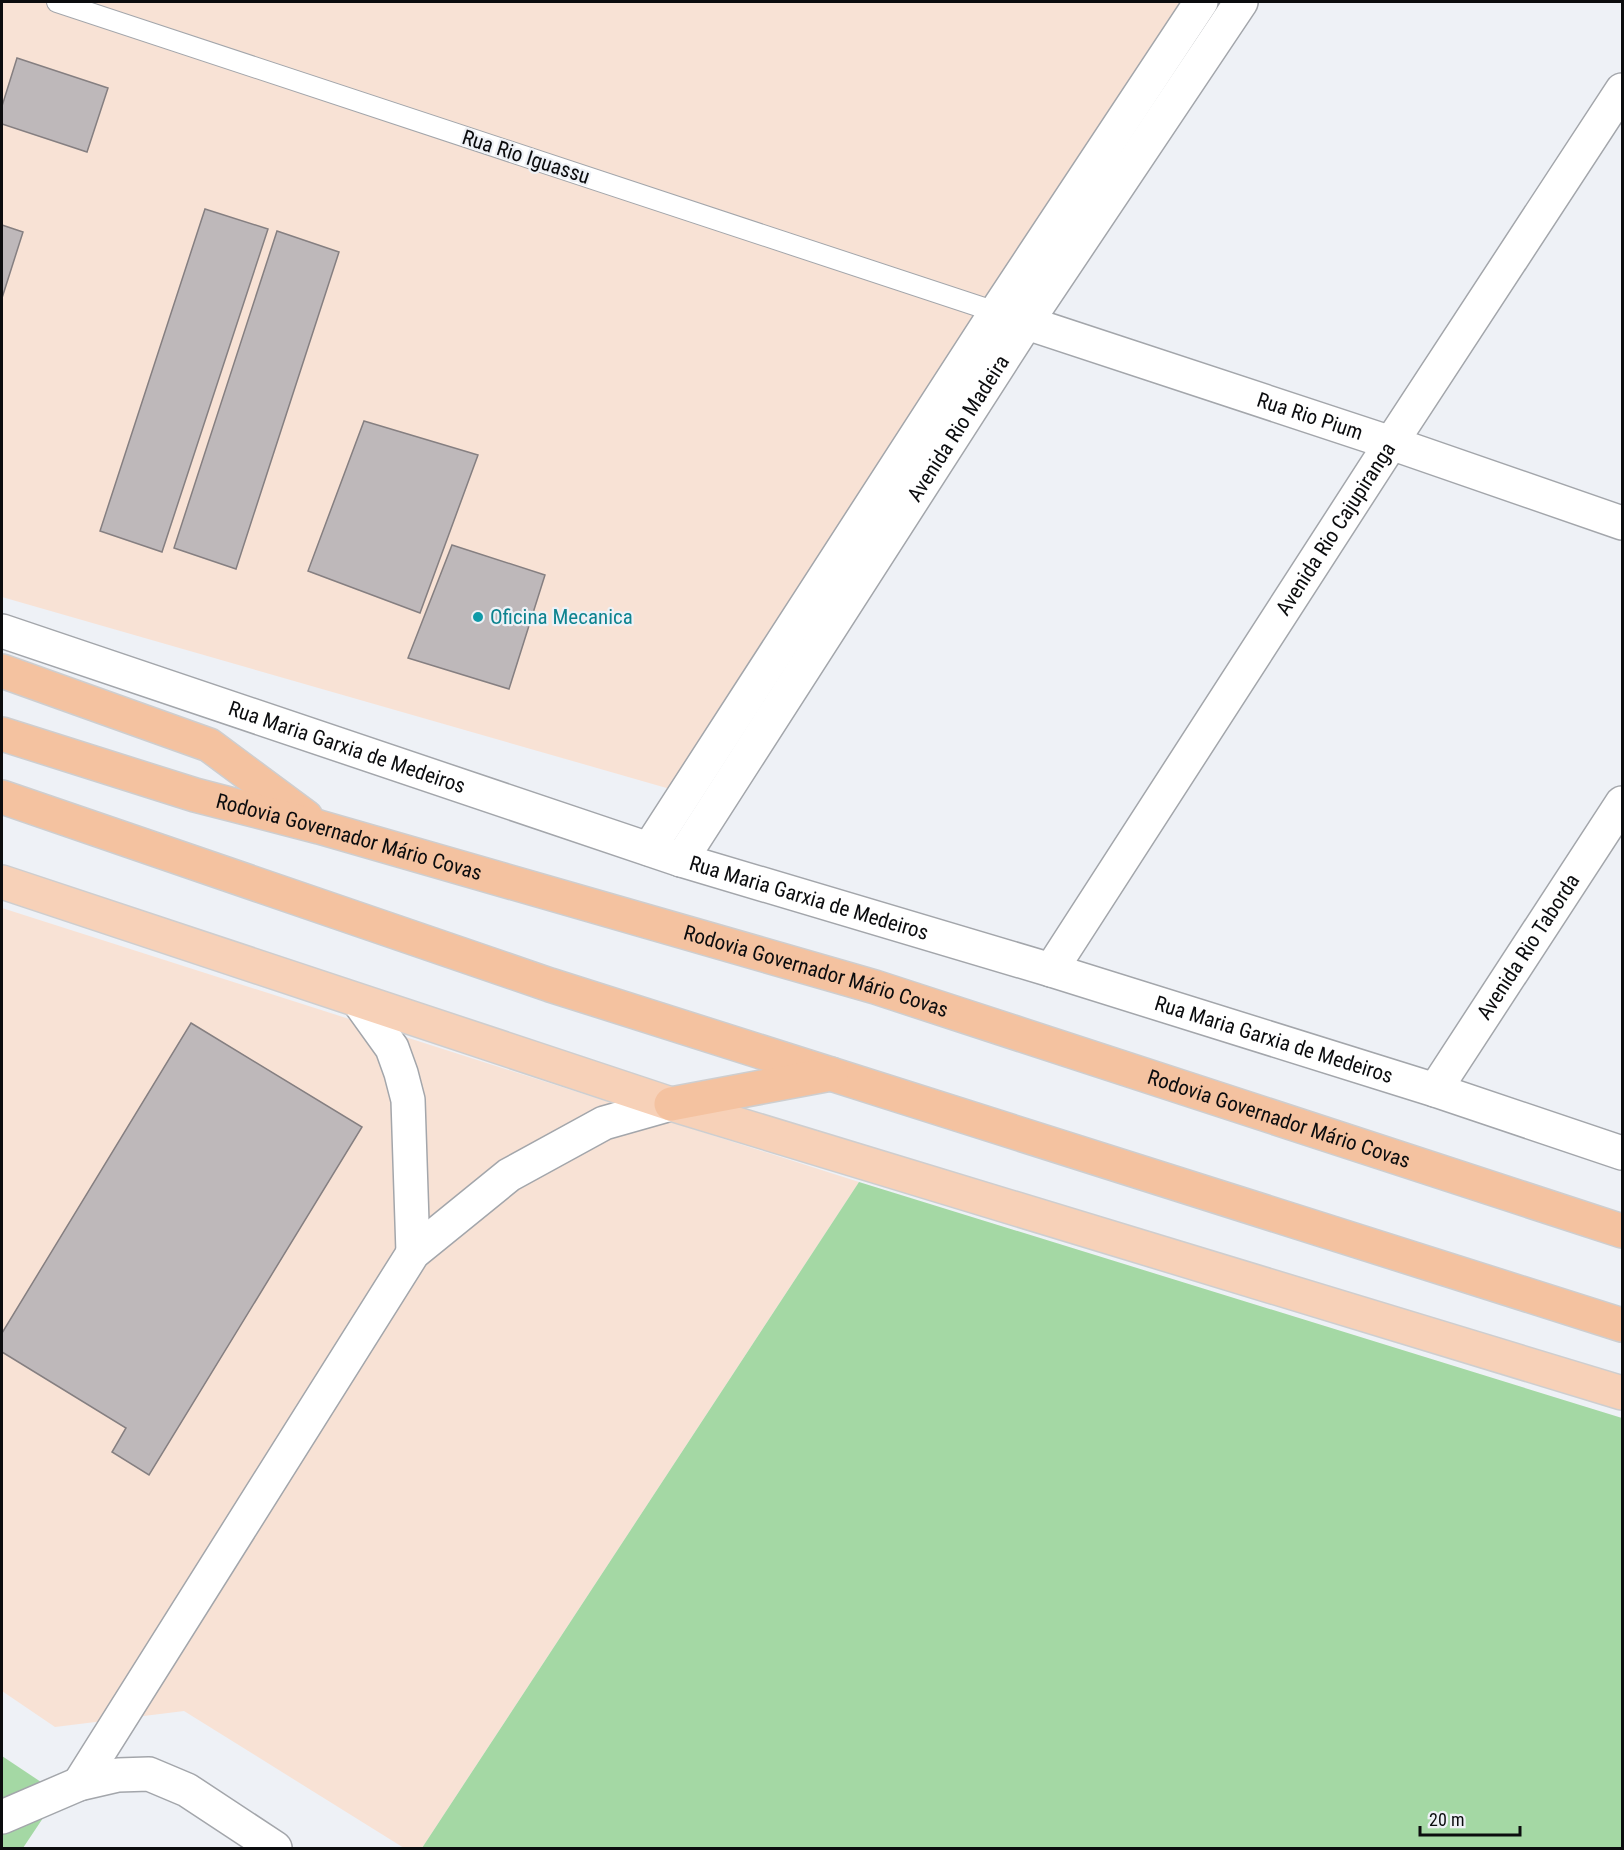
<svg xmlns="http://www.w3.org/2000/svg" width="1624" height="1850" viewBox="0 0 1624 1850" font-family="'Roboto Condensed',sans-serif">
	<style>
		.industrial { fill: #f8e2d5 }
		.green { fill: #a4d8a4 }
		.building { fill: #beb8ba; stroke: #857f81; stroke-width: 1.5 }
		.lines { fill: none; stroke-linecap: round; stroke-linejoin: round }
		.service-casing { stroke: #a3a6ab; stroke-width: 22 }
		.minor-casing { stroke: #a3a6ab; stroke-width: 36 }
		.primary-casing { stroke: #cececf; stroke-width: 36 }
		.trunk-casing { stroke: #cececf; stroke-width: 36 }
		.service { stroke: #fff; stroke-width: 20 }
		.minor { stroke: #fff; stroke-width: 33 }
		.primary { stroke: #f7d1b8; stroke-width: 33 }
		.trunk { stroke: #f4c2a0; stroke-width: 33 }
		.culture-dot { fill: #0f9aa8; stroke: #eef1f6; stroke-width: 2 }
		.labels { text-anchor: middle; stroke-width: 4.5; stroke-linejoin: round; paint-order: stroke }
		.street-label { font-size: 21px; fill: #0b0c0e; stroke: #eef1f6 }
		.culture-label { font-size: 21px; fill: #0d838f; stroke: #eef1f6; text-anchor: start }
	</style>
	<rect width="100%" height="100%" fill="#eef1f6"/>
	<!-- industrial -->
	<path class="industrial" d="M2 2H1185L677 791 2 597Z
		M2 908 859 1182 422 1848H404L184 1711 55 1727 2 1691Z"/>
	<!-- green -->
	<path class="green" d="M859 1182 1622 1418V1848H422Z
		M2 1756 59 1794 23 1848H2Z"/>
	<!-- building -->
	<path class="building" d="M17 58 108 88 87 152 2 124V106Z
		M205 209 268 229 162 552 100 531Z
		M2 225 23 232 2 298Z
		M277 231 339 252 236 569 174 548Z
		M364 421 478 455 420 613 308 571Z
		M452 545 545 575 509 689 408 658Z
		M191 1023 362 1127 149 1475 112 1452 126 1428 2 1352V1333Z"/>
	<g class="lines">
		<!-- service casing -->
		<g class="service-casing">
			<path id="service" d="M57 2 996 312"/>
		</g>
		<!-- minor casing -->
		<g class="minor-casing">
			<g id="minor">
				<path id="s1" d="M1006 316 1391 443 1622 523"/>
				<path id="s2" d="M2 631 681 860 1051 970 1435 1090 1622 1153"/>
				<path d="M649 849 996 312 1201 2"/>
				<path id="s3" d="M681 860 1026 323 1241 2"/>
				<path id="s4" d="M1051 970 1391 443 1622 90"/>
				<path d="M359 1002 392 1048 401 1073 408 1100 413 1253"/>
				<path id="s5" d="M1435 1090 1622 803"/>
				<path d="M79 1784 413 1253 509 1175 604 1123 671 1104"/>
				<path d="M2 1817 79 1784 118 1775 149 1774 187 1790 275 1848"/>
			</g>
		</g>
		<!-- primary casing -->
		<g class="primary-casing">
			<path id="primary" d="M2 882 671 1104 1622 1393"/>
		</g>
		<!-- trunk casing -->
		<g class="trunk-casing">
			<g id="trunk">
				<path d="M2 671 209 745 306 817"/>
				<path id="s6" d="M2 734 195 795 319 827 875 987 1622 1231"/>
				<path d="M2 797 550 985 1622 1325"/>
				<path d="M671 1104 831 1074"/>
			</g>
		</g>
		<!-- service -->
		<use href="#service" class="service"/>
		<!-- minor -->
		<use href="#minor" class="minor"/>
		<!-- primary -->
		<use href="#primary" class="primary"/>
		<!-- trunk -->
		<use href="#trunk" class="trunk"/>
	</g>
	<!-- markers -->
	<circle class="culture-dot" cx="478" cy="617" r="6"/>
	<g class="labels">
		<!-- street labels -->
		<g class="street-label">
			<text transform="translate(526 157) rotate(18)" y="7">Rua Rio Iguassu</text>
			<text dy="7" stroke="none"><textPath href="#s1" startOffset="320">Rua Rio Pium</textPath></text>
			<text dy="7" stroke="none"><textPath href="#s3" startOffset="513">Avenida Rio Madeira</textPath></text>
			<text dy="7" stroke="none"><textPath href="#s4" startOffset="525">Avenida Rio Cajupiranga</textPath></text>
			<text dy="7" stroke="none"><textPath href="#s2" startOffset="364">Rua Maria Garxia de Medeiros</textPath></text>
			<text dy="7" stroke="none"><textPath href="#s6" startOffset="362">Rodovia Governador Mário Covas</textPath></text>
			<text dy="7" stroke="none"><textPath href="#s2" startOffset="850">Rua Maria Garxia de Medeiros</textPath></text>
			<text dy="7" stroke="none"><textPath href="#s5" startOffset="171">Avenida Rio Taborda</textPath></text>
			<text dy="7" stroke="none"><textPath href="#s6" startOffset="848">Rodovia Governador Mário Covas</textPath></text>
			<text dy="7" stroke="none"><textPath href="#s2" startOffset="1336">Rua Maria Garxia de Medeiros</textPath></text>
			<text dy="7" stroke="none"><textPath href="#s6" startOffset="1334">Rodovia Governador Mário Covas</textPath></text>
		</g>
		<!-- culture labels -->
		<g class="culture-label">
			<text x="490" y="624">Oficina Mecanica</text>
		</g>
	</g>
	<!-- border -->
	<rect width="1624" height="1850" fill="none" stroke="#0b0c0e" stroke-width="6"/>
	<!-- scale -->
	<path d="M1420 1826v9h100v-9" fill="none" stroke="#0b0c0e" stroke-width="3"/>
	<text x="1429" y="1826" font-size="18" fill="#0b0c0e" stroke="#eef1f6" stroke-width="4.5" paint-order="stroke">20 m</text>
</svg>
